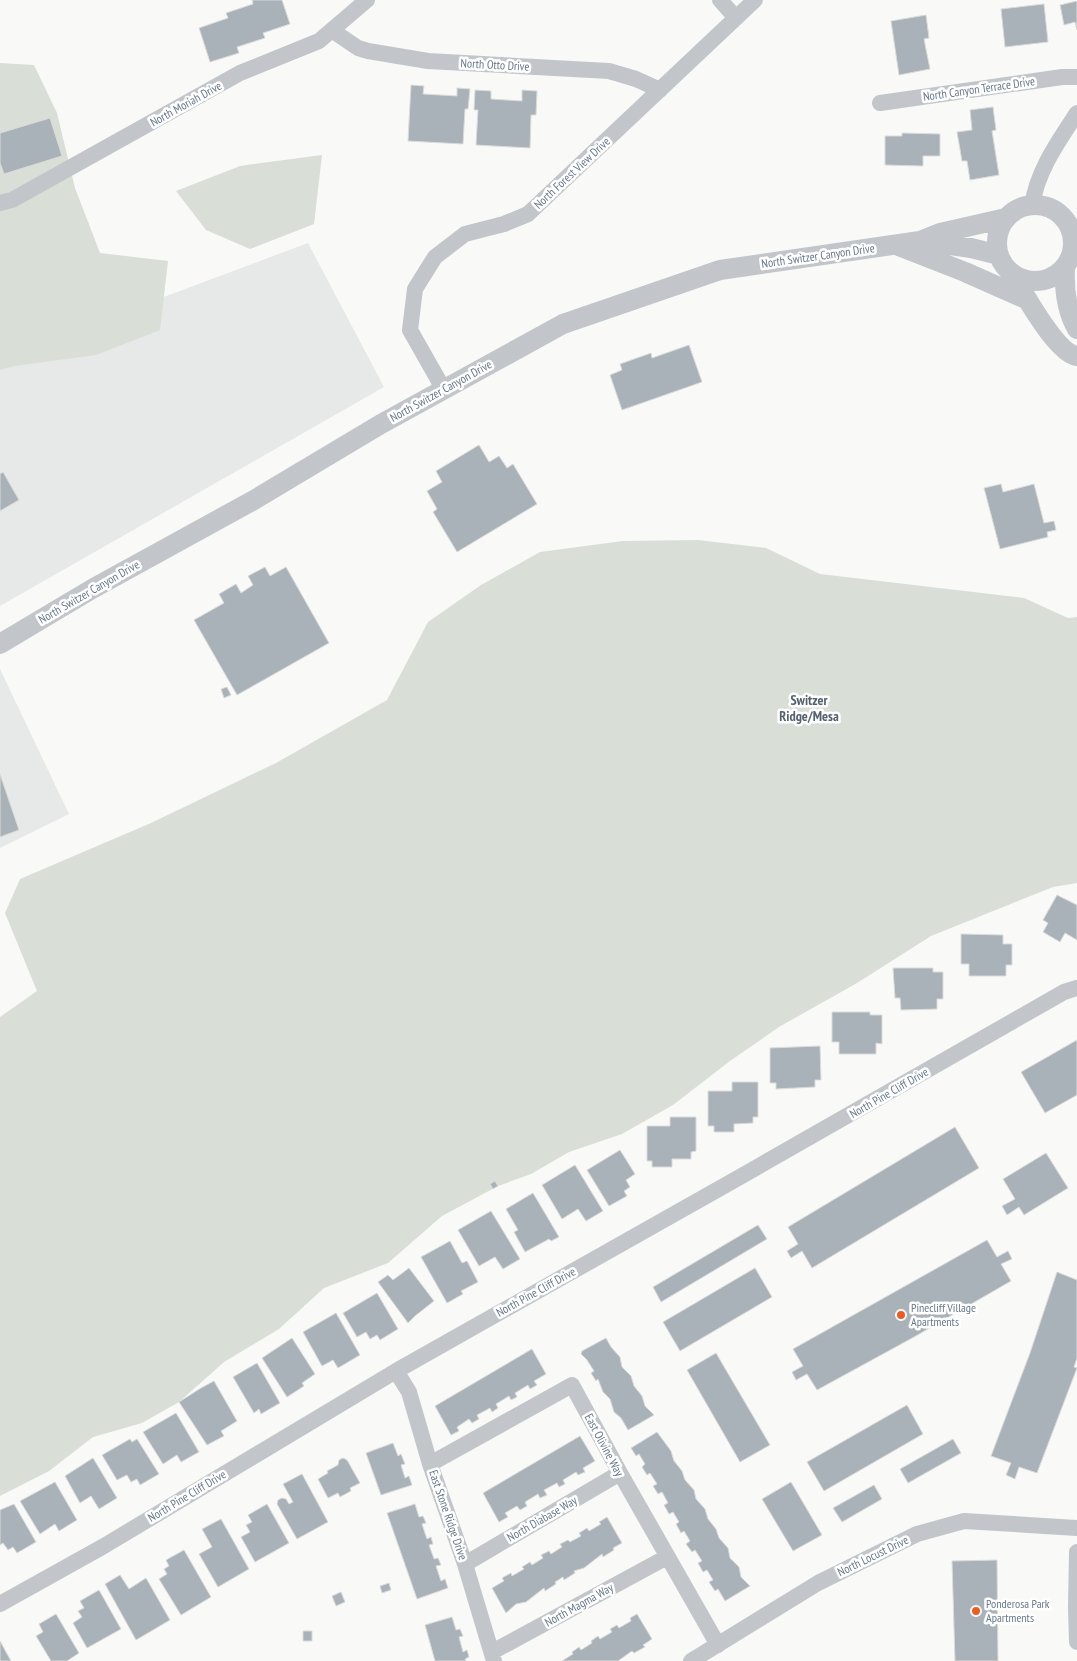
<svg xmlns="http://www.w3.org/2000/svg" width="1077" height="1661" viewBox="0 0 1077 1661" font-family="'PT Sans Narrow',sans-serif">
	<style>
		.built { fill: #e7e8e8 }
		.green { fill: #d9ded6 }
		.building { fill: #a9b1b9; stroke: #dbdbd9 }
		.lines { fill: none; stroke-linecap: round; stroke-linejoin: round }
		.minor { stroke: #c2c6cb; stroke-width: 16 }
		.tertiary { stroke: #c2c6cb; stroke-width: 20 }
		.poi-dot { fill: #e95d27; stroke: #fff; stroke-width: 2 }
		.labels { text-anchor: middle; stroke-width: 5; stroke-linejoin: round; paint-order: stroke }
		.street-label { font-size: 12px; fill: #677889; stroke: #fff }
		.poi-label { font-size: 12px; fill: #677889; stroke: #fff; text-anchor: start }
		.neighbourhood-label { font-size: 14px; font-weight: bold; fill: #55626e; stroke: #fff }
	</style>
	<rect width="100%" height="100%" fill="#f9f9f7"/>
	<!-- built -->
	<path class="built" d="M308 243 384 387 0 606V358Z
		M0 669 69 814 0 848Z"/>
	<!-- green -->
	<path class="green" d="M0 63 34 65 57 113 75 188 100 253 168 261 160 330 96 355 14 366 0 370Z
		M322 155 314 224 250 249 206 230 176 191 240 166Z
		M698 540 766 548 820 574 1024 598 1068 618 1077 617V883L1053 887 931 936 857 983 779 1027 730 1061 673 1105 622 1134 569 1152 531 1174 498 1186 442 1216 388 1263 324 1288 279 1329 224 1362 179 1402 142 1423 93 1437 49 1471 0 1496V1017L37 991 5 913 20 879 151 823 276 763 387 700 428 622 481 585 540 552 623 541Z"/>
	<!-- building -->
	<path class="building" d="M252 0H282L290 24 263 33 265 38 237 47 239 53 210 62 199 28 228 18 226 13 253 4Z
		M1077 1V30L1075 22 1064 25 1060 5Z
		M1044 4 1048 42 1005 47 1001 9Z
		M926 15 929 38 924 39 930 69 899 75 891 21Z
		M411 85 424 86 423 94 457 96V88L470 89 468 109H465L463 144 408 141Z
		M475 90 491 91V99L522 101V90L537 91 536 115H531L530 148 476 145 478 110H474Z
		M993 107 996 130 992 131 999 175 970 180 967 161H962L957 132 972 130 970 110Z
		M50 118 62 156 4 174 0 163V133Z
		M902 133 940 134V156H923V166L885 165V136H902Z
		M689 345 702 382 622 410 610 375 622 370 620 364 651 353 652 358Z
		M479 445 489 462 499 456 507 468 513 464 537 504 457 552 433 512 437 509 427 491 442 482 436 471Z
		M3 472 19 500 0 511V474Z
		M1001 484 1003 492 1034 484 1044 523 1054 521 1056 530 1047 532 1048 537 1000 549 984 488Z
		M265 567 270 576 286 567 329 643 237 695 194 620 224 603 219 594 236 584 241 593 253 585 248 576Z
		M227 687 231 695 224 698 221 689Z
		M0 774 19 830 0 837Z
		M1057 895 1077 905V940L1065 933 1060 942 1043 932 1048 923 1043 920Z
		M961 934 1003 935V944H1012V965H1006V976H969V964H961Z
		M893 968H933V972H943V999H937V1009L901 1010 900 998H895Z
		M832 1012H870V1015H882V1044L876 1043V1054H839V1042H832Z
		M1077 1040V1095L1045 1113 1021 1072Z
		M820 1046 821 1080H815V1087L776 1089V1083H770V1048Z
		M732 1082H758V1117H753V1123L734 1124V1132H714V1126H708V1091H732Z
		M670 1117H696V1151L691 1152V1159H672V1167H652V1161H647V1126H670Z
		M955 1127 979 1168 812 1268 802 1251 791 1258 787 1251 798 1244 788 1227Z
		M620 1150 635 1174 626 1180 630 1187 624 1191 627 1196 609 1206 587 1170Z
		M1046 1153 1068 1188 1024 1215 1019 1207 1007 1215 1002 1206 1015 1199 1003 1179Z
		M575 1165 603 1211 586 1221 578 1209 562 1219 542 1185Z
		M495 1181 498 1186 493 1189 490 1184Z
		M533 1193 559 1237 551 1241 549 1239 525 1252 514 1232 518 1230 506 1209Z
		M491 1211 520 1259 503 1269 495 1257 479 1266 458 1230Z
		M758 1225 767 1239 661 1302 653 1287Z
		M987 1240 997 1257 1008 1251 1012 1259 1001 1264 1011 1281 914 1337 817 1390 807 1374 796 1380 792 1372 803 1366 793 1349Z
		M450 1241 462 1263 467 1261 478 1282 461 1291 463 1294 447 1303 421 1257Z
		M409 1268 434 1301 415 1316 408 1323 378 1282 388 1275 393 1280Z
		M755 1268 772 1297 680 1351 663 1322Z
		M1057 1272 1077 1280V1358L1074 1367 1077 1368 1037 1473 1019 1467 1015 1479 1006 1475 1011 1463 991 1456 1030 1353Z
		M377 1293 398 1329 380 1340 377 1335 370 1339 366 1332 357 1337 343 1313Z
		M336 1313 360 1355 338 1368 333 1360 322 1366 303 1332Z
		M292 1338 315 1374 302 1383 304 1386 287 1397 262 1358Z
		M606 1338 611 1347 620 1357 622 1367 631 1376 634 1386 642 1396 645 1406 654 1415 628 1430 621 1418 614 1412 610 1399 603 1392 598 1379 596 1381 591 1373 594 1371 587 1360 581 1354 582 1351Z
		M532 1349 546 1374 534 1381 537 1385 530 1389 528 1385 515 1393 517 1397 511 1400 509 1396 496 1404 498 1408 492 1412 490 1408 477 1415 479 1419 472 1423 469 1419 457 1427 459 1431 451 1435 435 1406Z
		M716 1353 770 1445 740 1462 687 1370Z
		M257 1363 280 1403 261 1414 259 1409 254 1413 233 1377Z
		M214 1381 237 1421 221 1431 224 1436 207 1445 179 1402 201 1388Z
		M907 1405 923 1434 824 1491 807 1462Z
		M176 1413 199 1452 181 1462 177 1455 163 1464 143 1432Z
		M657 1432 671 1451 674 1461 682 1471 685 1480 694 1490 696 1499 705 1509 708 1519 716 1529 719 1538 728 1548 730 1558 739 1567 741 1577 750 1586 725 1601 718 1589 715 1591 709 1582 713 1580 707 1570 703 1572 698 1563 702 1561 695 1550 692 1552 686 1544 690 1541 684 1531 681 1533 676 1524 679 1522 673 1512 669 1514 664 1505 668 1503 662 1492 658 1494 653 1486 657 1484 650 1473 647 1475 642 1467 645 1464 639 1454 636 1456 631 1448Z
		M580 1436 595 1461 583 1468 585 1472 578 1475 576 1472 563 1480 565 1484 559 1487 557 1483 544 1490 547 1495 540 1498 538 1494 525 1502 527 1506 520 1510 517 1506 505 1513 508 1517 499 1522 483 1493Z
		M130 1439 132 1442 137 1439 159 1474 140 1485 137 1479 131 1482 127 1475 117 1480 102 1455Z
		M953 1439 961 1453 908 1483 900 1469Z
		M393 1443 398 1456 401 1454 405 1464 401 1465 405 1478 409 1476 412 1485 381 1495 366 1453Z
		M93 1458 117 1498 99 1509 91 1496 80 1503 65 1476Z
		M343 1458 347 1460 360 1483 350 1488 351 1491 340 1497 338 1493 328 1498 318 1479 328 1473 327 1471 338 1465 339 1460Z
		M302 1474 328 1522 297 1539 277 1504 278 1500 282 1498 286 1499 289 1504 293 1502 283 1484Z
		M55 1482 77 1520 59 1531 55 1524 40 1534 20 1501Z
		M791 1482 822 1535 793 1551 762 1499Z
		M874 1485 882 1499 842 1522 833 1508Z
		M14 1504 36 1542 17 1553 13 1547 8 1550 3 1543 0 1545V1510Z
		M267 1504 289 1543 255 1562 241 1537 250 1532 246 1525 252 1522 248 1515Z
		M415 1504 419 1517 423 1516 426 1523 422 1524 427 1539 431 1537 433 1544 429 1545 434 1559 438 1558 441 1565 436 1566 441 1581 445 1579 448 1588 417 1599 387 1513Z
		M607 1517 622 1543 613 1548 614 1550 603 1557 602 1554 584 1568 574 1571 575 1573 564 1580 563 1577 555 1582 556 1584 545 1591 544 1588 526 1602 516 1604 506 1613 492 1588 504 1581 502 1578 511 1573 512 1576 524 1569 522 1567 530 1562 532 1565 543 1558 541 1555 549 1551 551 1554 562 1547 560 1544 568 1540 570 1542 581 1536 579 1533 587 1528 589 1531 601 1524 599 1522Z
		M221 1519 249 1569 218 1587 199 1554 212 1547 202 1529Z
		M184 1550 211 1597 181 1615 159 1579 167 1574 164 1569 169 1566 166 1560Z
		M997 1560 998 1661H955L952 1561Z
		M120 1575 129 1589 146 1578 170 1620 136 1640 105 1584Z
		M389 1583 391 1590 382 1593 380 1586Z
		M99 1590 121 1629 87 1648 73 1623 82 1617 78 1611 84 1608 80 1601Z
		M341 1592 345 1602 336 1606 332 1596Z
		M56 1614 79 1653 67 1661H51L36 1636 43 1632 39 1624Z
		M637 1614 652 1639 643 1645 645 1647 634 1653 632 1651 618 1661H562L573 1654 572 1652 579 1647 581 1650 592 1643 591 1641 598 1636 600 1639 612 1632 610 1629 617 1625 619 1628 631 1621 630 1618Z
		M452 1617 456 1630 460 1629 463 1636 459 1637 463 1652 467 1650 469 1657 465 1659 466 1661H435L425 1625Z
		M303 1631H312V1641H303Z
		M0 1641 11 1661H0Z"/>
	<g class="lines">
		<!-- minor -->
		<path class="minor" d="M720 0 736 18
			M333 31 358 48 368 51 428 61 609 71 636 79 660 90
			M880 103 1062 77H1077
			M0 203 12 200 240 73 319 41 367 0
			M1032 206C1037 171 1058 142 1077 113
			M444 390 410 330 415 289 435 257 465 234 504 224 528 214 755 0
			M396 1371 409 1392 430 1464 465 1564 494 1661
			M430 1464 572 1385 620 1473 718 1645
			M1077 1552 1076 1607 1077 1642
			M465 1564 620 1473
			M0 1604 104 1546 396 1371 731 1182 1064 992 1077 988
			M492 1652 667 1557
			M691 1661 818 1583 917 1534 964 1521 1077 1528"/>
		<!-- tertiary -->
		<path class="tertiary" d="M997 243a38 38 0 1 1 76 0a38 38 0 1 1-76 0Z
			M922 241 971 248 999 255
			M896 245 965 272 1028 300
			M1065 268C1064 290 1066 310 1077 329
			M1021 289C1030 304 1059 354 1077 356
			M0 644 92 589 254 500 381 424 563 324 720 270 920 241 940 233 1006 218"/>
	</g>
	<!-- markers -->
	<g class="poi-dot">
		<circle cx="901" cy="1315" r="5"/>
		<circle cx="976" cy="1611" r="5"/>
	</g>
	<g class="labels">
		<!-- street labels -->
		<g class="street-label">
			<text transform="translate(495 65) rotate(3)" y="4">North Otto Drive</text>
			<text transform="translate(979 89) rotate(-8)" y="4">North Canyon Terrace Drive</text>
			<text transform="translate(186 104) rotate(-29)" y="4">North Moriah Drive</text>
			<text transform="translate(572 173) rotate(-43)" y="4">North Forest View Drive</text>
			<text transform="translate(818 256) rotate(-8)" y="4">North Switzer Canyon Drive</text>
			<text transform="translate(441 391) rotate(-29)" y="4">North Switzer Canyon Drive</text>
			<text transform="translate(89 592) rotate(-30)" y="4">North Switzer Canyon Drive</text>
			<text transform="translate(889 1093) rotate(-30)" y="4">North Pine Cliff Drive</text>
			<text transform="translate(536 1292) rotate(-29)" y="4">North Pine Cliff Drive</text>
			<text transform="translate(604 1445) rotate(62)" y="4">East Olivine Way</text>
			<text transform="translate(187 1496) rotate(-31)" y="4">North Pine Cliff Drive</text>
			<text transform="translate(448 1515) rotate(71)" y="4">East Stone Ridge Drive</text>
			<text transform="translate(542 1519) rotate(-30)" y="4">North Diabase Way</text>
			<text transform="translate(873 1556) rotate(-26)" y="4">North Locust Drive</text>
			<text transform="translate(579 1605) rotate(-29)" y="4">North Magma Way</text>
		</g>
		<!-- poi labels -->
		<g class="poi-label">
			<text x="911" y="1312">Pinecliff Village<tspan x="911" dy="14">Apartments</tspan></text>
			<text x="986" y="1608">Ponderosa Park<tspan x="986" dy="14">Apartments</tspan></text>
		</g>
		<!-- neighbourhood labels -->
		<g class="neighbourhood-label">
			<text x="809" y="705">Switzer<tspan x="809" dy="16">Ridge/Mesa</tspan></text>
		</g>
	</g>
</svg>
